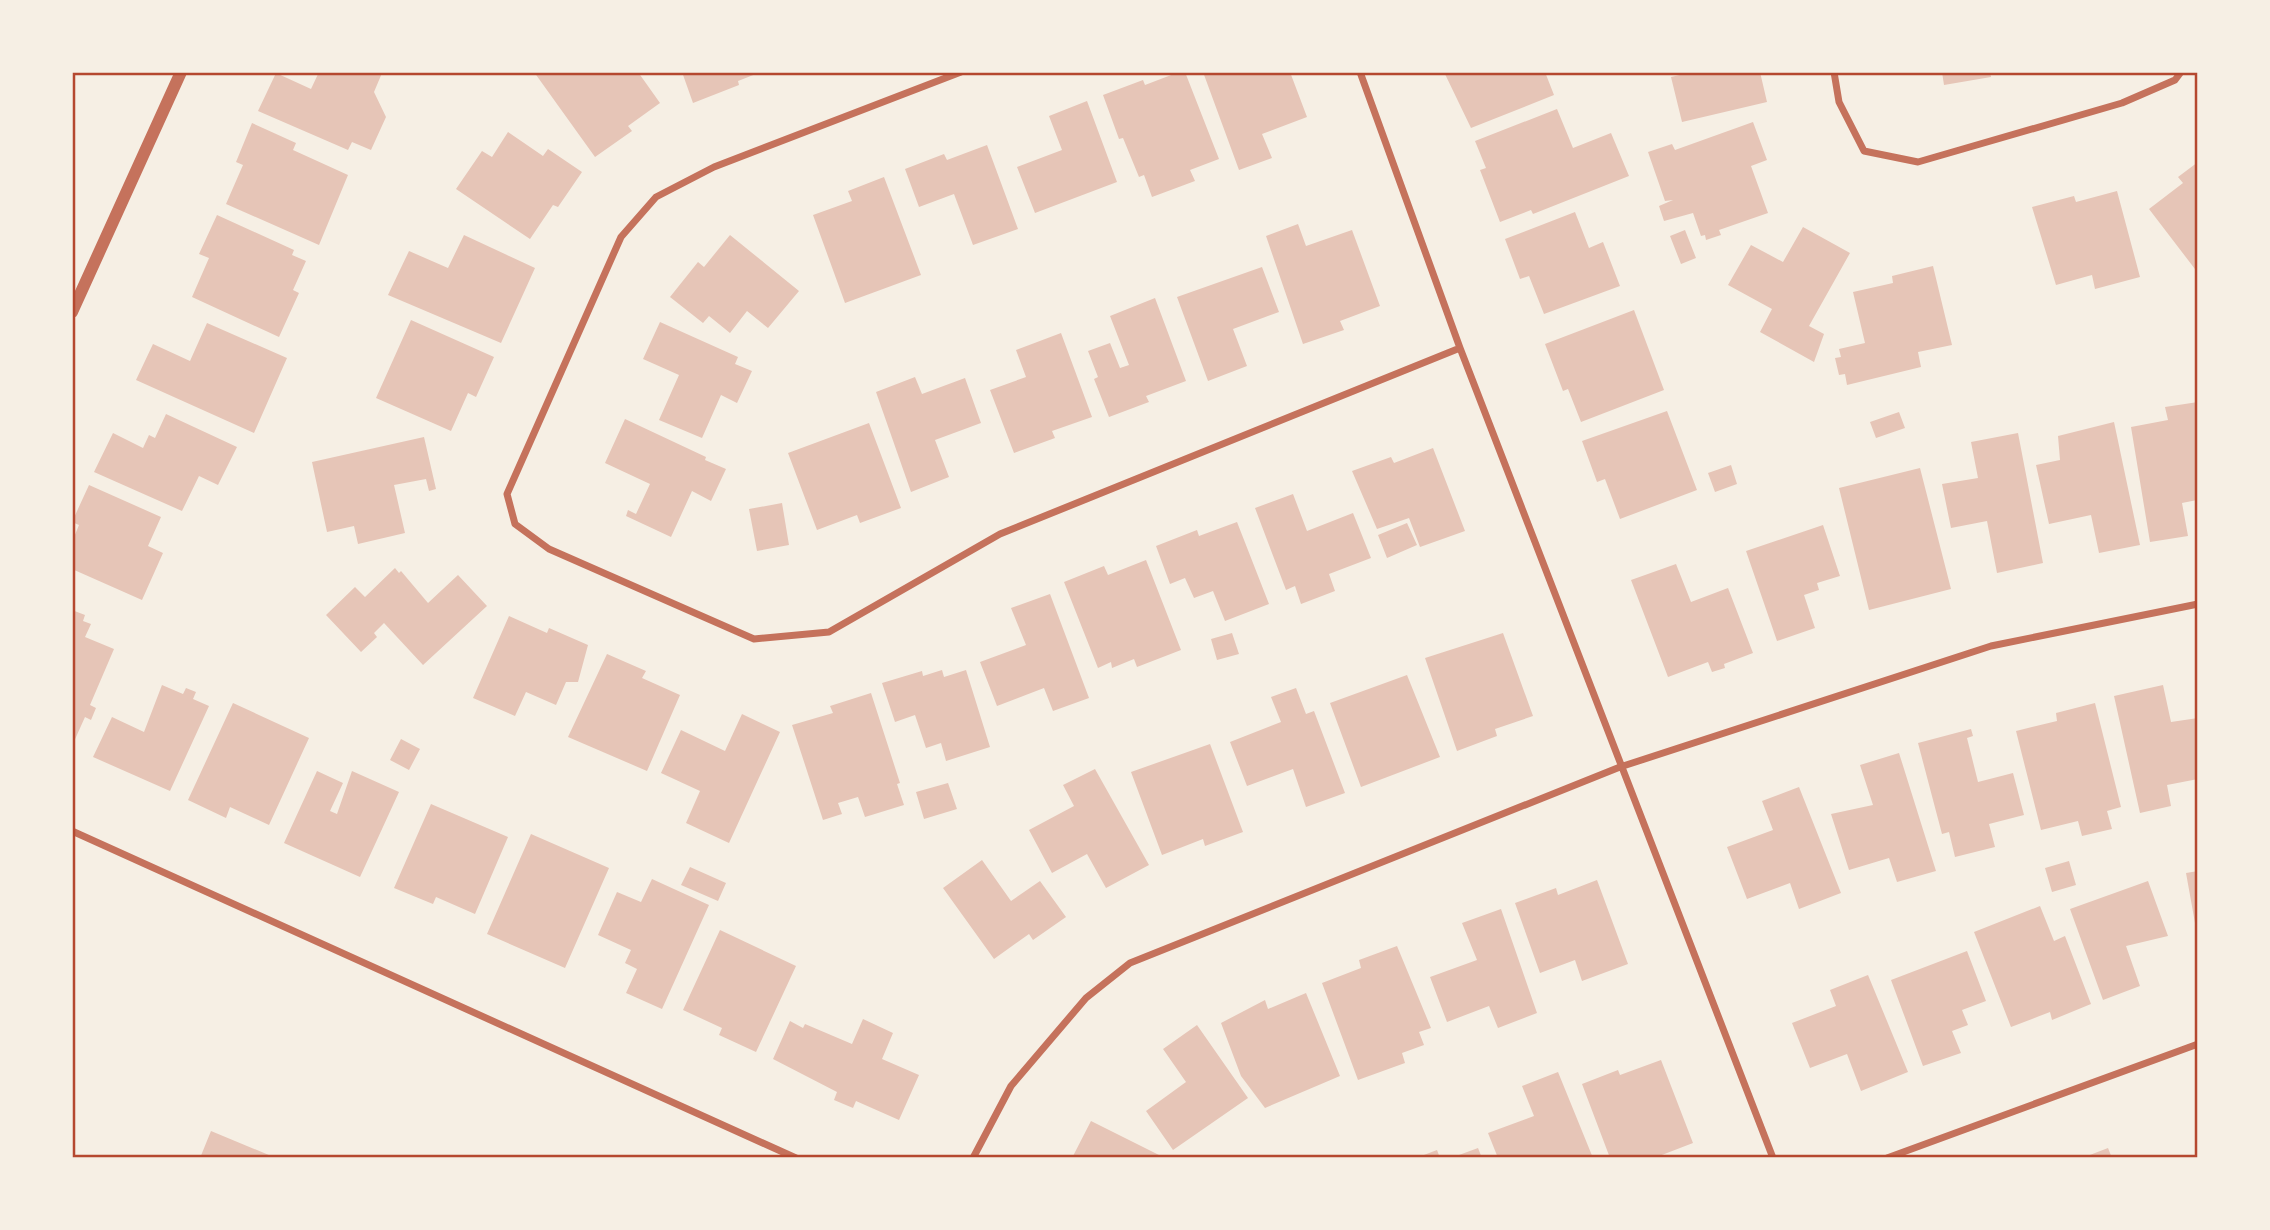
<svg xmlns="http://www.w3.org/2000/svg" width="2270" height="1230" viewBox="0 0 2270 1230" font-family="Merriweather,serif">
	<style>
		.building { fill: #e6c5b7 }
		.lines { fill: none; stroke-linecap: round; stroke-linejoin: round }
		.minor { stroke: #c5725c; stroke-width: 7 }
		.tertiary { stroke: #c5725c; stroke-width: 12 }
		.neatline { fill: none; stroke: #b5482f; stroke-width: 2.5 }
	</style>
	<rect width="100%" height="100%" fill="#f6efe4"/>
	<!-- building -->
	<path class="building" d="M319 72 382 73 374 92 386 117 371 150 352 142 348 150 258 111 276 73 311 89Z
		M534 72H638L660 103 628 126 632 131 595 157Z
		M682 72H761L738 81 739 85 693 103Z
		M1179 72H1185L1219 159 1190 170 1195 181 1152 197 1144 175 1139 177 1123 138 1119 139 1103 95 1143 80 1145 85Z
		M1203 72H1290L1307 117 1262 134 1272 158 1239 170Z
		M1444 72H1545L1554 95 1471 128Z
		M1693 72H1760L1767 102 1682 122 1671 77Z
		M1942 72H1990L1991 77 1944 85Z
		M1087 101 1117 182 1035 213 1017 167 1062 150 1049 116Z
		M1557 109 1573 148 1611 133 1629 176 1533 214 1531 210 1500 222 1480 170 1486 168 1475 141Z
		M1753 122 1767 160 1751 166 1768 213 1719 230 1721 235 1706 240 1705 235 1701 236 1693 213 1664 221 1659 206 1673 200 1665 201 1648 152 1672 144 1675 150Z
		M252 123 296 143 293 150 348 175 319 245 226 204 243 165 236 162Z
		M508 132 543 156 548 149 582 172 558 207 553 205 530 239 456 189 482 151 492 157Z
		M987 145 1018 229 973 245 954 194 919 207 905 169 944 154 947 160Z
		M2198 162V273L2149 209 2183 183 2178 177Z
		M884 177 921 275 845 303 813 215 852 201 848 191Z
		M2117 191 2140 277 2095 289 2092 275 2056 285 2032 207 2074 196 2076 202Z
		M1575 212 1589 248 1603 242 1620 286 1544 314 1529 276 1520 279 1505 239Z
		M217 215 294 250 292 255 306 261 293 290 299 293 279 337 192 297 209 258 199 254Z
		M1298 224 1306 246 1352 230 1380 306 1340 321 1344 330 1303 344 1266 236Z
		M1803 227 1850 253 1809 326 1824 334 1814 362 1760 332 1772 309 1728 285 1751 245 1783 262Z
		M1685 230 1696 258 1681 264 1670 236Z
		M464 235 535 268 501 343 388 295 409 251 448 268Z
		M730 235 799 291 768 328 747 311 730 333 709 316 703 323 670 297 698 262 704 267Z
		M1933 266 1952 345 1918 352 1921 367 1847 385 1845 374 1839 375 1835 358 1841 357 1839 349 1865 343 1853 292 1893 283 1892 276Z
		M1262 267 1279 312 1233 329 1247 366 1208 381 1177 297Z
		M1155 298 1186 381 1146 396 1149 402 1109 417 1094 379 1098 377 1088 351 1110 343 1120 368 1129 365 1110 316Z
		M1634 310 1664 390 1581 422 1568 389 1563 391 1545 344Z
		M411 320 494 357 476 397 468 393 451 431 376 398Z
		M660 322 738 357 735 364 752 371 737 403 721 395 702 438 659 420 679 375 643 359Z
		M207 323 287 358 254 433 136 380 153 344 190 361Z
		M1061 333 1092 417 1052 431 1055 438 1014 453 990 390 1026 377 1016 350Z
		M915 377 922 394 965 378 981 423 935 440 949 477 911 492 876 392Z
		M2198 402V493L2196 494 2197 500 2182 503 2188 536 2150 542 2131 427 2168 420 2165 407Z
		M1667 411 1697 490 1620 519 1605 479 1597 482 1582 441Z
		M1899 412 1905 428 1876 438 1870 422Z
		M166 414 237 447 218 485 199 476 182 511 94 472 113 433 143 448 149 435 155 438Z
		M625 419 706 457 705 460 726 469 711 501 692 491 671 537 626 516 628 510 636 514 650 484 605 463Z
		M2114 422 2140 545 2099 553 2091 515 2049 524 2036 465 2060 460 2058 436Z
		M869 423 901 508 860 523 857 515 817 530 788 453Z
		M2018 433 2043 563 1997 573 1987 521 1951 528 1942 484 1978 478 1971 442Z
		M424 437 436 489 429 491 426 479 394 485 405 533 358 544 354 526 327 532 312 462Z
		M1433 448 1465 531 1420 547 1409 518 1377 529 1352 471 1391 457 1394 463Z
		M1731 465 1737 484 1715 492 1708 473Z
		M1920 468 1951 589 1869 610 1839 488Z
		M89 485 161 517 148 546 163 553 142 600 72 569V542L79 525 72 522Z
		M1293 494 1307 531 1353 513 1371 558 1329 574 1335 591 1301 604 1295 586 1286 590 1255 508Z
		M782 503 789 545 757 551 749 509Z
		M1237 522 1269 604 1225 621 1213 591 1194 598 1185 578 1170 584 1156 546 1197 530 1199 536Z
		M1407 523 1417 545 1387 558 1378 535Z
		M1823 525 1840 576 1817 583 1819 590 1804 595 1815 628 1777 641 1746 551Z
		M1146 560 1181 650 1137 667 1134 659 1112 668 1111 662 1098 668 1064 582 1104 566 1108 575Z
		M1676 564 1691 602 1728 588 1753 653 1724 664 1725 668 1712 672 1708 662 1668 677 1631 580Z
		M395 568 399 573 401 571 428 603 458 575 487 606 423 665 384 623 374 633 377 637 361 652 326 615 355 587 365 597Z
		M1050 594 1089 698 1053 711 1044 688 997 706 980 662 1026 645 1011 608Z
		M72 610 85 615 83 621 91 624 85 637 114 649 90 705 96 708 91 720 85 717 72 746Z
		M509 616 547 633 549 628 588 645 578 682H566L556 705 526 692 515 716 473 698Z
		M1232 633 1239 654 1217 660 1211 639Z
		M1503 633 1533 716 1495 729 1497 736 1457 751 1425 658Z
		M607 654 646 671 642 678 680 695 647 771 568 737Z
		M942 670 944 677 966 670 990 747 946 761 941 743 926 748 915 715 895 722 882 683 922 671 923 676Z
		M1407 675 1440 757 1361 787 1330 703Z
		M162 685 183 694 186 688 196 692 193 699 209 706 170 791 93 757 112 717 144 732Z
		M2163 685 2171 722 2198 718V779L2167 785 2171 806 2140 813 2114 696Z
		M1296 688 1306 714 1314 711 1345 793 1306 807 1293 769 1247 786 1230 742 1281 722 1271 697Z
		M871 693 900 783 897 784 904 805 865 817 858 797 838 803 842 814 823 820 792 725 833 713 830 706Z
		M233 703 309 738 269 825 230 807 226 818 188 800Z
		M2095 703 2121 807 2107 811 2112 829 2082 836 2078 821 2041 830 2016 731 2057 721 2056 713Z
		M742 714 780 732 729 843 686 823 700 791 661 773 681 730 725 751Z
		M1971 729 1973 736 1967 738 1978 782 2013 773 2024 815 1989 824 1995 847 1955 857 1949 832 1942 834 1918 743Z
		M401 739 420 749 409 770 390 760Z
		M1210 744 1243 832 1205 846 1203 839 1162 855 1131 772Z
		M1899 753 1936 871 1897 882 1889 858 1849 870 1831 814 1873 805 1860 765Z
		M1095 769 1149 865 1106 888 1087 854 1052 873 1029 830 1074 806 1063 785Z
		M317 771 343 783 330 811 337 814 352 771 399 792 360 877 284 843Z
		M948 783 957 809 924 819 916 792Z
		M1799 787 1841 893 1799 909 1790 883 1747 899 1727 847 1773 830 1762 801Z
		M431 804 508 837 475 914 436 897 433 904 394 888Z
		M531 834 609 868 565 968 487 934Z
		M982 860 1011 901 1040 881 1066 917 1033 940 1029 934 994 959 943 888Z
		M2069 861 2076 885 2052 892 2045 868Z
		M690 867 726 883 718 901 681 885Z
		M2198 871V934H2197L2186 873Z
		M652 879 709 905 662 1009 626 993 637 969 625 963 631 950 598 935 617 892 641 902Z
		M1597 880 1628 964 1582 981 1575 960 1540 973 1515 903 1556 888 1558 895Z
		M2148 881 2168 936 2126 946 2140 986 2103 1000 2070 909Z
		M2040 906 2054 941 2065 936 2091 1004 2052 1020 2050 1012 2011 1027 1974 932Z
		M1501 909 1537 1013 1498 1028 1489 1006 1447 1022 1430 977 1477 960 1462 923Z
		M720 930 796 966 756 1052 719 1035 722 1028 683 1010Z
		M1397 946 1431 1028 1419 1032 1424 1045 1402 1053 1405 1063 1358 1080 1322 983 1361 968 1359 960Z
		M1967 951 1986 1001 1962 1010 1968 1025 1952 1031 1961 1053 1923 1066 1891 980Z
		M1868 975 1908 1072 1861 1091 1847 1054 1810 1068 1792 1023 1836 1006 1830 990Z
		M1306 993 1340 1076 1265 1108 1241 1076 1221 1023 1265 1000 1268 1009Z
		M863 1019 893 1033 882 1059 919 1075 899 1120 856 1101 853 1108 834 1100 837 1092 773 1059 790 1021 803 1028 805 1024 852 1044Z
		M1197 1025 1248 1098 1173 1150 1146 1111 1186 1082 1163 1049Z
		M1661 1060 1693 1143 1654 1158H1610L1582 1084 1618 1070 1620 1075Z
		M1558 1072 1593 1158H1498L1488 1133 1534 1116 1522 1086Z
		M1091 1121 1165 1158H1072Z
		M211 1131 276 1158H200Z
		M1478 1148 1482 1158H1461L1459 1155Z
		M2108 1148 2112 1158H2082Z
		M1437 1150 1440 1158H1416Z"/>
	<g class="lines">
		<!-- minor -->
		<path class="minor" d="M961 72 714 167 656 197 621 237 507 494 515 524 549 549 754 639 829 632 1000 534 1460 348
			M1360 72 1460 348 1773 1158
			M1834 72 1839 102 1864 151 1918 162 2122 103 2175 80 2181 72
			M72 831 796 1158
			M973 1158 1011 1086 1086 998 1130 963 1620 767 1991 646 2198 604
			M1887 1158 2198 1044"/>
		<!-- tertiary -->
		<path class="tertiary" d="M72 312 181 72"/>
	</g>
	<!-- border -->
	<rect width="2270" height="1230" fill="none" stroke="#f6efe4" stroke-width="147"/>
	<rect x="74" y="74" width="2122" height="1082" class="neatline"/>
</svg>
